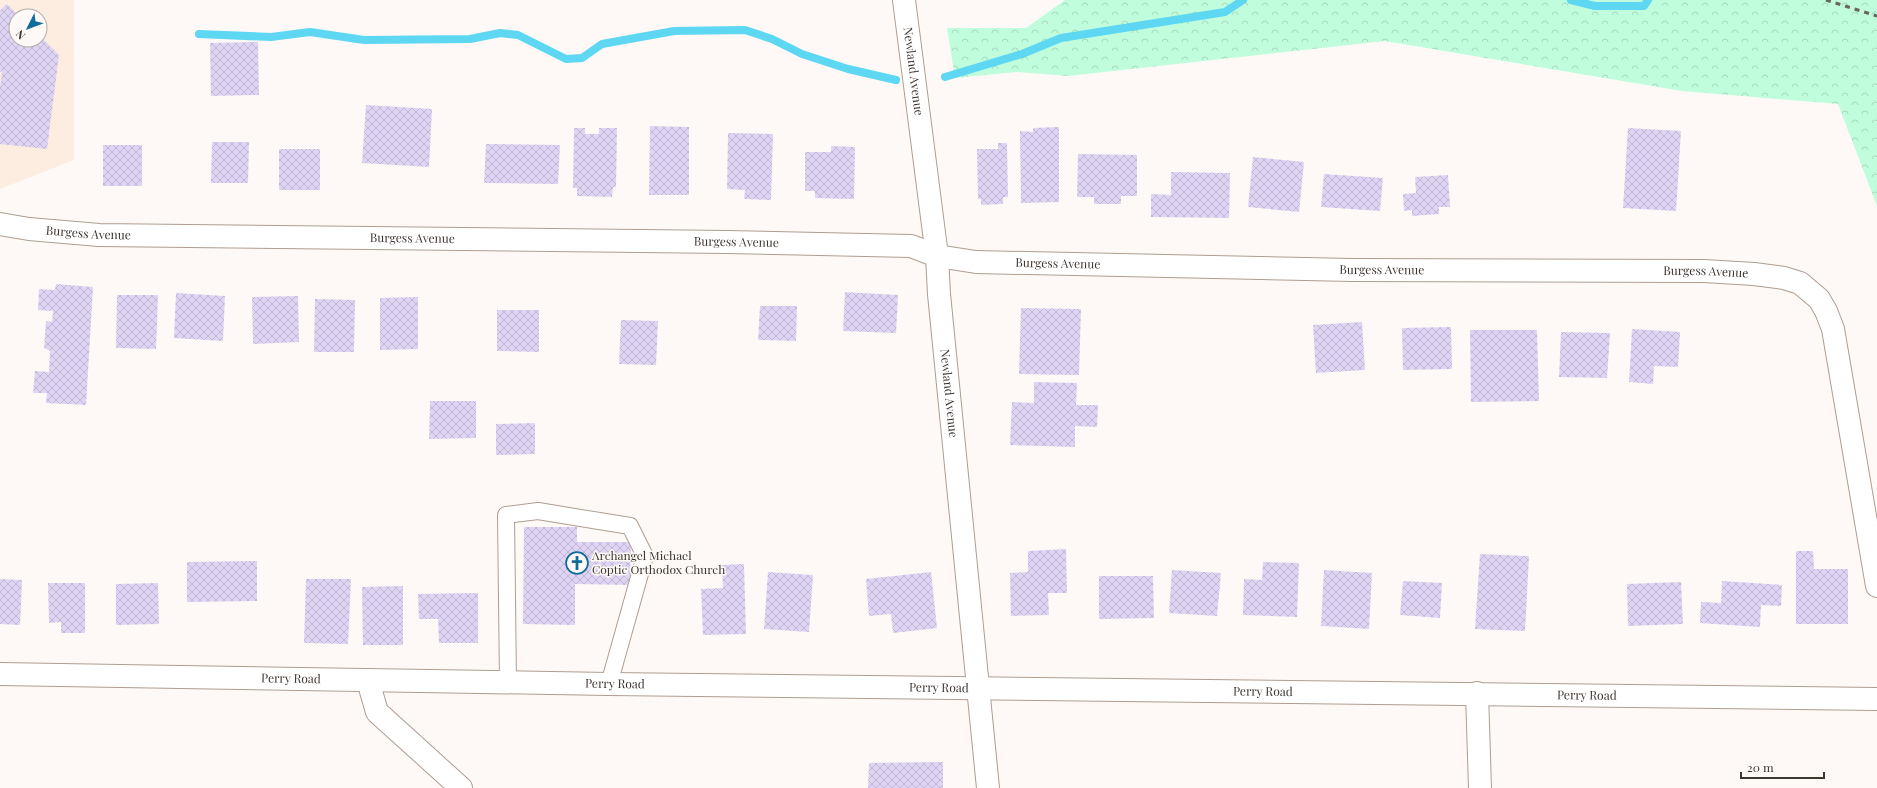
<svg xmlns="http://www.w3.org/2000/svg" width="1877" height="788" viewBox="0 0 1877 788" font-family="'Playfair Display',serif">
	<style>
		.built { fill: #fdede1; fill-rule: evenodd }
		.forest { fill: url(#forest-crowns) }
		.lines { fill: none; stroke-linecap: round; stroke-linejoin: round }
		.stream { stroke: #5dd7f2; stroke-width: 8 }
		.building { fill: url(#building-cross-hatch) }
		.service-casing { stroke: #af9d90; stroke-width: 18 }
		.minor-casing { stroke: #af9d90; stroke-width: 24 }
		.tertiary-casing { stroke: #af9d90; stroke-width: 24 }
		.service { stroke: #fff; stroke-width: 16 }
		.minor { stroke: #fff; stroke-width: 22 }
		.tertiary { stroke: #fff; stroke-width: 22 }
		.rail { stroke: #6a635e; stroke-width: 3; stroke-dasharray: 5 5; stroke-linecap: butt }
		.labels { text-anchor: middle; stroke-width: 3; stroke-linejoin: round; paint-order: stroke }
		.street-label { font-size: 12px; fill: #3d3530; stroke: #fef9f7 }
		.poi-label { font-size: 12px; fill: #3d3530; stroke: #fef9f7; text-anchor: start }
	</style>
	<defs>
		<pattern id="forest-crowns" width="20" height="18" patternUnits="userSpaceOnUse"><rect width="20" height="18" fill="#c0fddc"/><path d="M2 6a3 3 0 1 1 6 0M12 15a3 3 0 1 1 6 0" fill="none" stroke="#a6d9bd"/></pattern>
		<pattern id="building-cross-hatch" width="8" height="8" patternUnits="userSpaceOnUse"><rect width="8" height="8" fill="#dfd4f4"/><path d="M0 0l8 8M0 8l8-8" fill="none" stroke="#c0b7d2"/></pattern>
	</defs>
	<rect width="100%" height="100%" fill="#fef9f7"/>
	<!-- built -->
	<path class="built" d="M0 0H74V160L0 189ZM16 16H40V40H16Z"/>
	<!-- forest -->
	<path class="forest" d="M1065 0H1877V206L1838 104 1682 91 1385 41 1068 76 1017 72 955 78 947 28H1026Z"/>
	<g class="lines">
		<!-- stream -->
		<path class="stream" d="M1571 0 1595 6H1644L1648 0
			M199 34 271 37 310 32 364 40 470 39 500 33 518 35 566 59 582 58 602 44 674 31 745 30 772 39 802 54 848 69 896 80
			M945 77 1022 54 1061 38 1225 12 1243 0"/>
	</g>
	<!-- building -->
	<path class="building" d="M7 4 19 16H16V40H40V36L59 55 47 149 0 144V87L2 73 0 71V10Z
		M258 42 259 95 211 96 210 43Z
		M366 105 432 109 429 167 362 163Z
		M650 126 689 127V195H649Z
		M1059 127V202L1021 203 1020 131 1033 132V128Z
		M574 128H585V134H599V128H617L616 187H613L612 197 577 196V188H573Z
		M1628 128 1681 131 1676 211 1623 208Z
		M728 133 773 134 771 200 744 199 745 190 727 189Z
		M212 142H249L248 183H211Z
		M998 143H1007L1008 197H1003V204L981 205V199H978L977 149H998Z
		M486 144 560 145 558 184 484 183Z
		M103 145H142V186H103Z
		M831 146 855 147 854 199 815 198V191H805V152H831Z
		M279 149H320V190H279Z
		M1078 154 1137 155V196H1121V204H1094V197H1077Z
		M1253 157 1304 162 1299 212 1248 207Z
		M1171 172 1230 173 1229 218 1151 217V194L1171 195Z
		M1324 174 1383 178 1380 211 1321 207Z
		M1448 175 1450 207H1439V214L1412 216V210L1404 211 1403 194 1416 193 1415 177Z
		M56 284 93 287 86 405 46 403 47 393H33L35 371 49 372 50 351 44 348 46 321 52 322 53 311 38 310 39 289 55 290Z
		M845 292 898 295 896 333 843 331Z
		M176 293 225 296 223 341 174 338Z
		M117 295H158L156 349 116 348Z
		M298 296 299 342 253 344 252 297Z
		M418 297V349L380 350V298Z
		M315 299 355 300 354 352H314Z
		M760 306H797L796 341 758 340Z
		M1021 308 1081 309 1079 375 1019 374Z
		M497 310H539V352L497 351Z
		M621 320 658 321 656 365 619 364Z
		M1362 322 1365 370 1316 373 1313 325Z
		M1451 327 1452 369 1403 370 1402 328Z
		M1632 329 1680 332 1678 367 1654 366 1653 384 1629 382Z
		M1470 330H1537L1539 401 1471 402Z
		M1561 332 1610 333 1607 378 1559 377Z
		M1034 382 1077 383 1076 405H1098L1097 427 1075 426V447L1010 445 1012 402 1034 403Z
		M430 401H476V438L429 439Z
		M535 423V454L496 455V424Z
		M524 527H577V542H631L630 585 575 584V625L523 624Z
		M1066 549 1067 593H1048L1049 615 1011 616 1010 573 1028 572V551Z
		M1796 551H1813L1814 569H1848V624H1796Z
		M1480 554 1529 556 1525 631 1475 629Z
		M257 561V601L187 602V562Z
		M1263 562 1299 563 1297 617 1243 615 1244 579 1262 580Z
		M744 564 746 634 703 635 701 589 723 588 722 565Z
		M1172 570 1221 573 1217 616 1169 613Z
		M1324 570 1372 573 1369 629 1321 626Z
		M768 572 813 575 809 632 764 629Z
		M931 572 937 628 893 633 891 614 869 616 866 579Z
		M1099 576H1153L1154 618 1099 619Z
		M0 579 22 580 20 625 0 624Z
		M306 579H351L348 644 304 643Z
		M1403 581 1442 583 1440 618 1400 615Z
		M1722 581 1782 585 1781 606 1761 605 1760 627 1700 623 1701 602 1721 603Z
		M1681 582 1683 624 1628 626 1627 584Z
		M48 583H85V633H61V622L49 623Z
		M158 583 159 624 116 625V584Z
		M403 586V645H363L362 587Z
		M478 593V643H439L438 619H419L418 594Z
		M943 762V788H868L869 763Z"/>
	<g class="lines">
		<!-- service casing -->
		<g class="service-casing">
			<path id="service" d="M508 683 506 515 538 511 630 526 645 556 609 684"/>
		</g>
		<!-- minor casing -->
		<g class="minor-casing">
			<g id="minor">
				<path id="s1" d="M904 0 937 256 939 294 988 788"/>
				<path id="s2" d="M0 224 29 229 99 235 727 242 911 246 937 256 976 262 1352 270 1704 271 1754 274 1784 278 1800 283 1819 299 1826 311 1833 329 1877 586"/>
				<path d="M368 681 377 712 461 788"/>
				<path d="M1477 693 1480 788"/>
			</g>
		</g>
		<!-- tertiary casing -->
		<g class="tertiary-casing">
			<g id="tertiary">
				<path id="s3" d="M0 674 609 684 1877 699"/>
			</g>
		</g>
		<!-- service -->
		<use href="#service" class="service"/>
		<!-- minor -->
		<use href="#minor" class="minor"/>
		<!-- tertiary -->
		<use href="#tertiary" class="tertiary"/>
		<!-- rail -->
		<path class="rail" d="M1826 0 1877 16"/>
	</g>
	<!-- icons -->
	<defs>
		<g id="church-ring" transform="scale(1.15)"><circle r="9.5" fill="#fef9f7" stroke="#106c9b" stroke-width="1.5"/><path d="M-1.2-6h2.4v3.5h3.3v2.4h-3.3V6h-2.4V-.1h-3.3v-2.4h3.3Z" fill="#106c9b"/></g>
	</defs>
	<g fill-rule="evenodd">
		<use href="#church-ring" x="577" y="563"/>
	</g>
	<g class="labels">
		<!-- street labels -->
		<g class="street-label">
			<text dy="4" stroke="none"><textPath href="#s1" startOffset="72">Newland Avenue</textPath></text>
			<text dy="4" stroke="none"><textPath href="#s2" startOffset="89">Burgess Avenue</textPath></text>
			<text dy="4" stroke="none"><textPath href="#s2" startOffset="413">Burgess Avenue</textPath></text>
			<text dy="4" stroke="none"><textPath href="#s2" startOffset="737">Burgess Avenue</textPath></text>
			<text dy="4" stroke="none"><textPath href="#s2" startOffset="1061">Burgess Avenue</textPath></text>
			<text dy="4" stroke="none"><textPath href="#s2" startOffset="1385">Burgess Avenue</textPath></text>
			<text dy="4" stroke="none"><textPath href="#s2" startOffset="1709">Burgess Avenue</textPath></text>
			<text dy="4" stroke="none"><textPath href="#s1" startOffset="396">Newland Avenue</textPath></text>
			<text dy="4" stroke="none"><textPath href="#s3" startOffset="291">Perry Road</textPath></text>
			<text dy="4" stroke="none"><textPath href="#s3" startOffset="615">Perry Road</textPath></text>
			<text dy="4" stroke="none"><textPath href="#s3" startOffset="939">Perry Road</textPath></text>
			<text dy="4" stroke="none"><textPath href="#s3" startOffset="1263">Perry Road</textPath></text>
			<text dy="4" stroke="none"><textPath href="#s3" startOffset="1587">Perry Road</textPath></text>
		</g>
		<!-- poi labels -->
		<g class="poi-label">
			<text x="592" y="560">Archangel Michael<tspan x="592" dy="14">Coptic Orthodox Church</tspan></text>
		</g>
	</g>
	<!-- north arrow -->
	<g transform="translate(28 28) rotate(228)"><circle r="19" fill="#fef9f7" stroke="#b1aba7"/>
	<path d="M0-3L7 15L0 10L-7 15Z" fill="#106c9b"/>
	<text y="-6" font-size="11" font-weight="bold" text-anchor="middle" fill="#3d3530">N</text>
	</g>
	<!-- scale -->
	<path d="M1741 772v6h83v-6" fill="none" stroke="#3d3530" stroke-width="2"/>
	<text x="1747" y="772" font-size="12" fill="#3d3530" stroke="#fef9f7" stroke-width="3" paint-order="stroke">20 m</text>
</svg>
